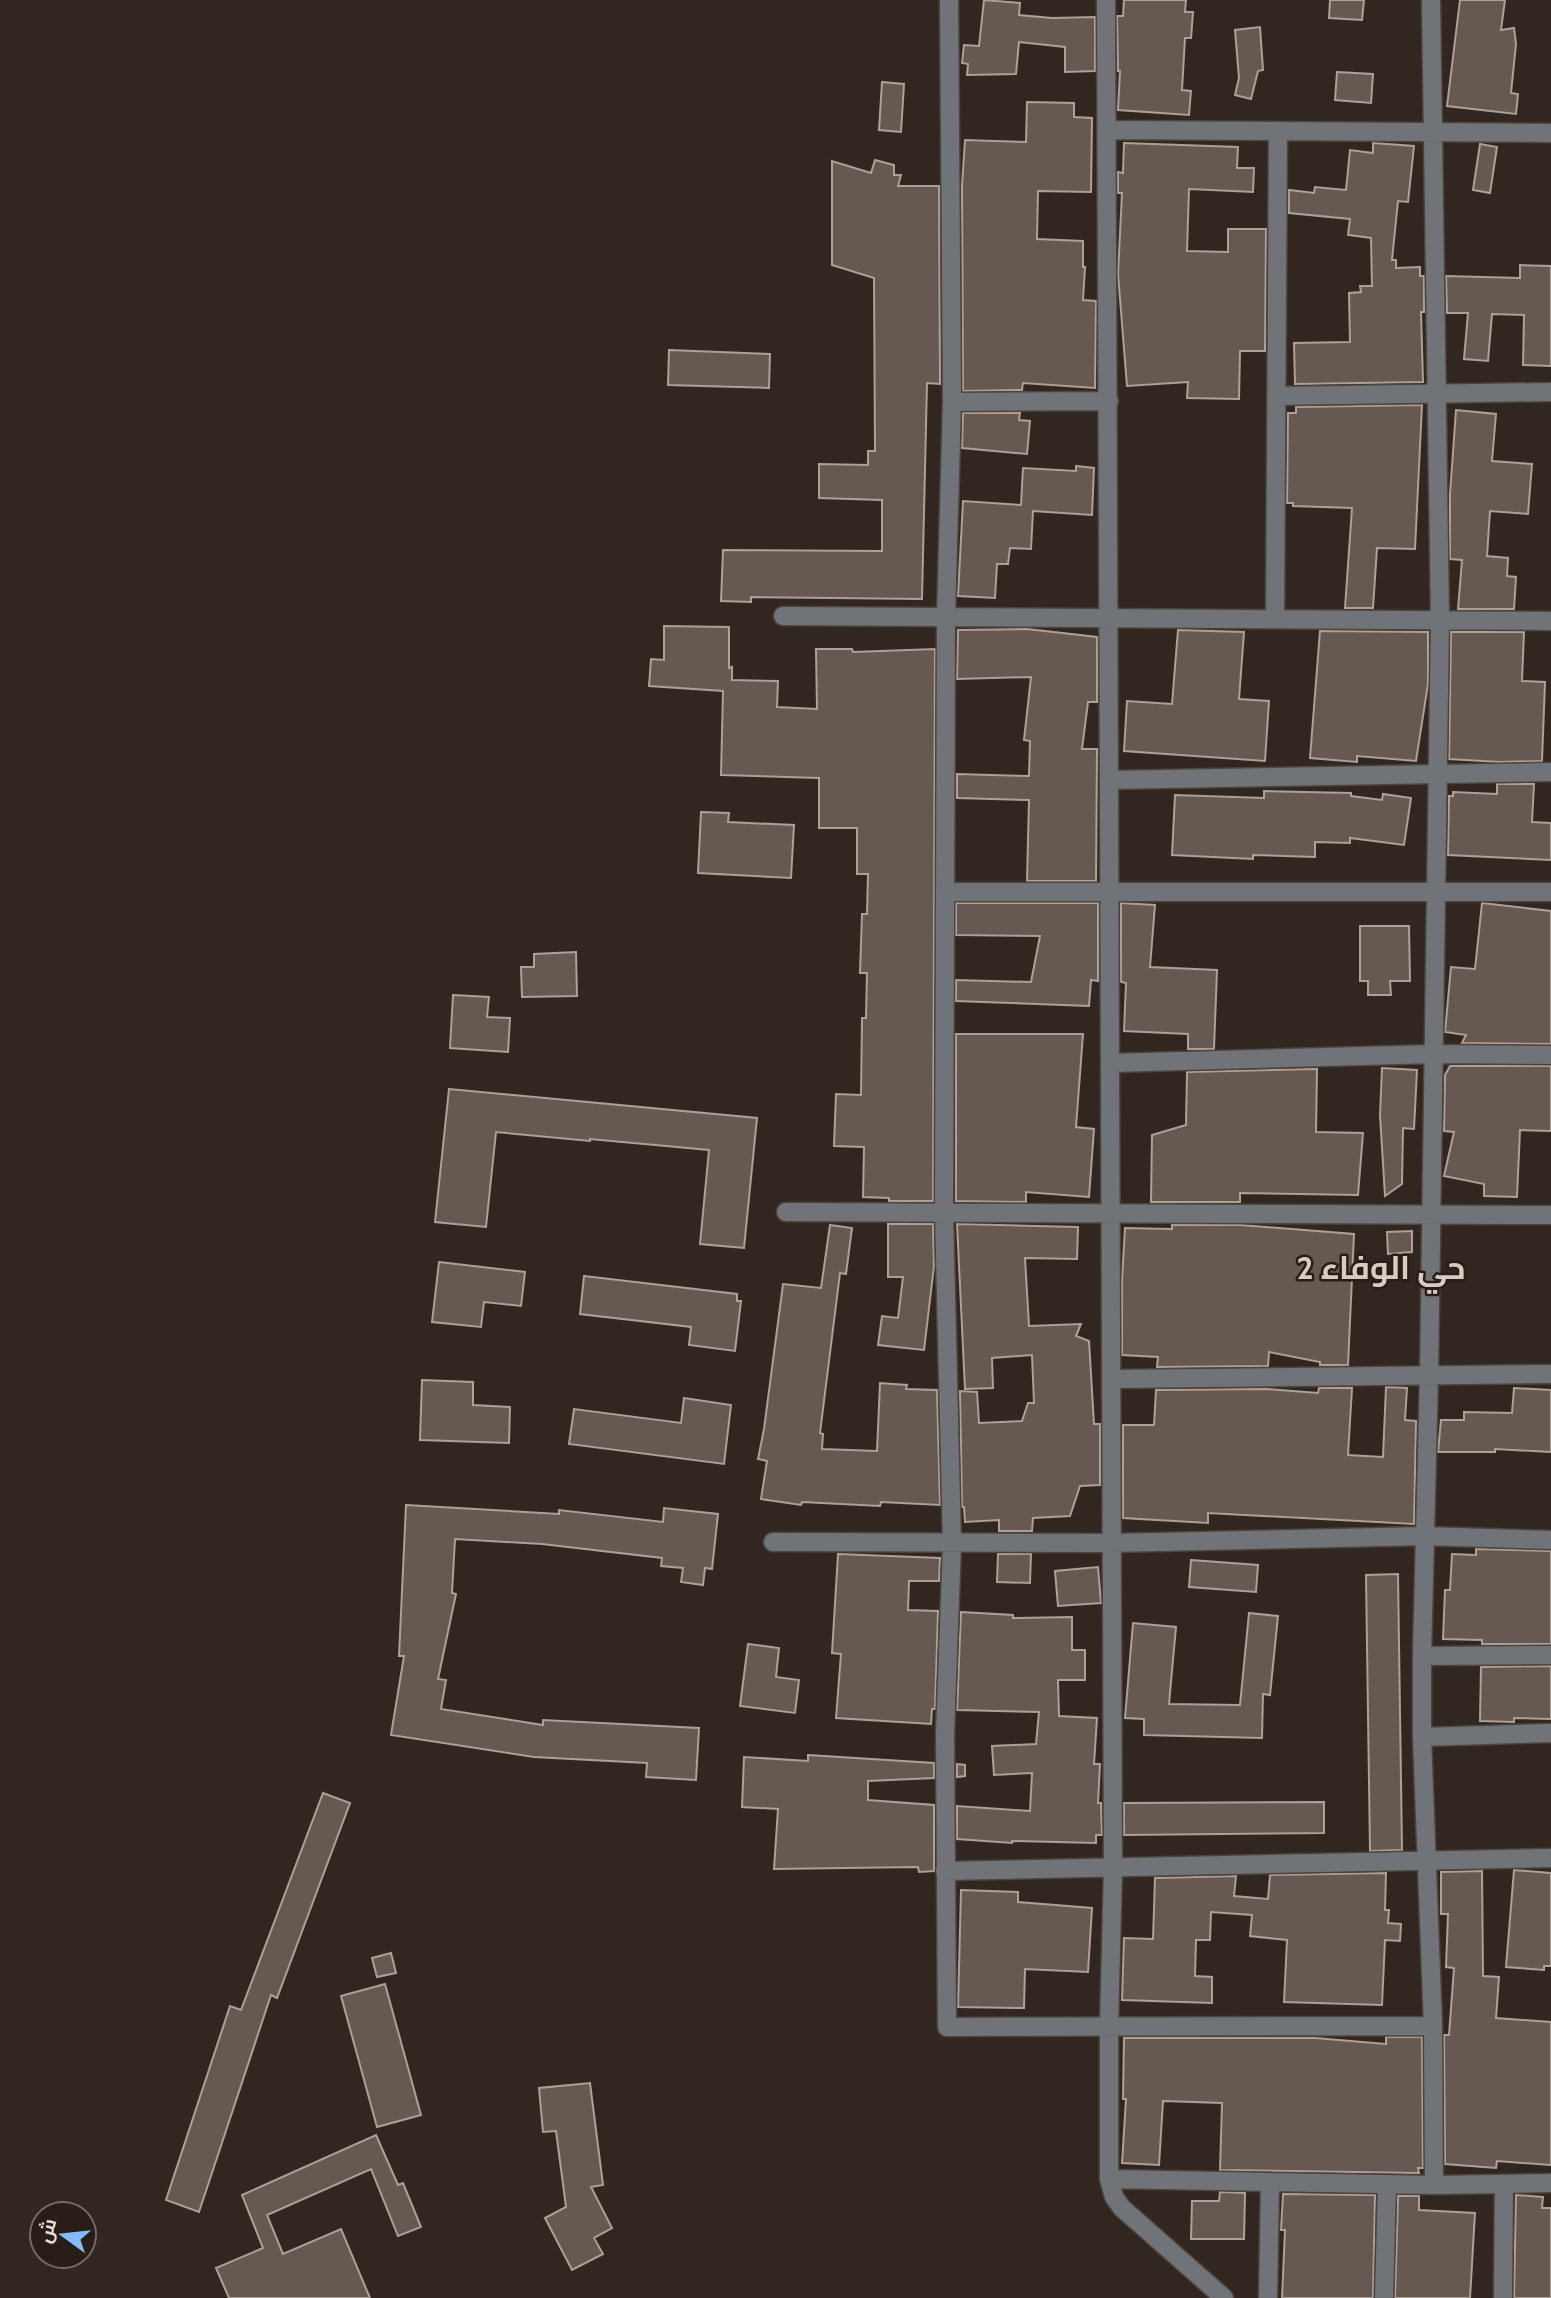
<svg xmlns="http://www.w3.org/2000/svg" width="1551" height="2298" viewBox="0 0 1551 2298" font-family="Cabin,Cairo,sans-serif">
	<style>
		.building { fill: #665952; stroke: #ae9f97; stroke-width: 2 }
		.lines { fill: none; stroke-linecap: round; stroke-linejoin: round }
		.minor-casing { stroke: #4e443d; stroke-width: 21 }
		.minor { stroke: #707479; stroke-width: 18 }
		.labels { text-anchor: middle; stroke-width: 5; stroke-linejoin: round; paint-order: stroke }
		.district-label { font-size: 32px; font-weight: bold; fill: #d9cac2; stroke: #281d17 }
	</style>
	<rect width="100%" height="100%" fill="#322720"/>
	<!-- building -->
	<path class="building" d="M984 0 1020 3 1019 15 1052 18 1095 17V71L1065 72V47L1019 42 1016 74 967 75 968 64 962 63 964 45 979 46Z
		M1124 0H1186L1185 12H1193L1191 38H1185L1182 90 1191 91 1189 115 1118 110 1120 71H1118L1117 16H1123Z
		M1330 0H1364L1362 20 1329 18Z
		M1460 0H1505L1501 30 1514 28 1516 44 1511 93 1518 94 1516 114 1447 106Z
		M1260 27 1263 70 1258 71 1251 99 1235 95 1239 78 1235 30Z
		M1337 72 1373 74 1371 103 1335 100Z
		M882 82 904 84 901 132 879 130Z
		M1027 102 1074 103V117L1092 118 1091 192 1038 191 1037 239 1083 241V267H1085L1083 300 1096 301 1095 388 1023 383 1022 390 963 391 962 186 965 140 1026 142Z
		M1124 143 1238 147 1237 168H1254L1253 192 1189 189 1187 251 1228 252V229H1266L1265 351H1240L1239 399 1187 398 1188 382 1127 386 1118 274 1122 193H1118V172L1123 173Z
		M1373 143 1414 146 1408 202 1398 201 1392 260H1396V268L1420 267V276H1424V312H1421L1423 382 1295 384 1294 343 1350 342 1349 293 1361 292 1360 286H1372L1371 238 1348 235 1350 219 1289 213V190L1314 193 1315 187 1346 190 1350 150 1373 153Z
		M1480 144 1497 147 1490 193 1473 190Z
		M875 160 894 165V175H901L898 186H939L940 384 927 383 922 599 751 597V602L721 601 723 550 882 551V500L819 498V464L868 465V451H875L874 278 832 265V161L871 173Z
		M1520 265 1551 266V366L1523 365 1524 315 1492 314 1488 361 1464 359 1468 313H1447L1446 276 1520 278Z
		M669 350 770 354 769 388 668 385Z
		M1422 405 1415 549 1377 548 1373 608H1345L1352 508 1293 506V503H1287L1288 413H1296V407Z
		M1456 410 1496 414 1492 461 1532 464 1528 514 1490 511 1487 556 1508 558 1507 576 1516 577 1514 609H1458L1462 560 1450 559V494Z
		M963 413H1020L1019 420 1030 421 1027 454 962 448Z
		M1076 466 1094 468 1092 515 1033 511 1031 549 1010 548 1008 564H997L995 598 958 596 963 501 1021 505 1023 468 1076 471Z
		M664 626 729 627V668L732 667V680L778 681 777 707 817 709 816 649H852L853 652 935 649 933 1201H889V1198L863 1197 864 1147 834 1146 836 1094 861 1095 862 1018H866L867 973H860L862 914H867L868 874H857V828H819V778L721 775 723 691 649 686 651 659 664 660Z
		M1027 629 1097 637V702H1088L1082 749H1097L1096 881H1027L1029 800 957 798V774L1029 776 1030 741 1024 740 1031 677 957 679 958 630Z
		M1178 630 1244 632 1239 699 1269 701 1265 761 1124 751 1127 701 1172 704Z
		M1320 631 1428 632V684L1416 761 1357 756V762L1310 758Z
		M1451 632H1524L1522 681 1545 682 1542 761 1499 762 1449 759Z
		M1497 784H1534L1532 822 1551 823V860L1448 855 1449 796H1453V792L1497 794Z
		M1264 791 1351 793V796L1382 800 1383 794 1411 798 1404 845 1350 838V843L1315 842V857L1253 855V859L1172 855 1175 795 1264 798Z
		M701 812 729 813 728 822 794 825 791 878 698 873Z
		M956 903H1098V981L1091 980 1089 1006 956 1001V980L1031 982 1040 936 956 935Z
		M1121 903 1155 905 1150 967 1217 970 1214 1049H1188V1034L1124 1031 1126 983 1121 982Z
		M1482 903 1551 911V1044L1462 1043 1466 1035 1445 1032 1451 967 1475 969Z
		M1360 926H1409L1410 981H1390L1391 995H1368V981H1360Z
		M576 952 577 996 522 997 521 967H534V954Z
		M453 995 489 997 487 1017 510 1018 508 1052 450 1048Z
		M956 1034H1083L1076 1127 1094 1129 1089 1197 1026 1192V1202L956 1201Z
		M1450 1066H1551V1131L1520 1130 1517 1197 1484 1196V1184L1444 1176 1454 1132 1444 1131 1445 1075Z
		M1382 1068 1417 1070 1414 1129 1403 1128 1402 1184 1385 1196 1380 1115Z
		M1317 1069 1316 1132 1363 1133 1358 1195 1240 1193V1202H1151L1152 1135 1186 1125 1187 1072Z
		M449 1089 757 1118 744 1248 700 1244 709 1150 590 1139V1141L496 1132 486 1227 435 1222Z
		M888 1224H933L934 1266 924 1350 878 1345 882 1316 898 1318 903 1277H888Z
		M957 1224 1078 1227 1077 1259 1025 1258 1029 1326 1081 1324 1076 1336 1089 1341 1094 1424H1100V1485L1080 1486 1070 1516 1033 1518 1032 1531H999V1520L965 1522 964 1507H962L960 1391 977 1392 979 1423 1022 1421 1028 1403H1034L1032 1355 992 1358 993 1388 965 1389Z
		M830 1225 852 1228 846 1274 840 1273 820 1433 823 1434 822 1449 877 1451 880 1383 907 1385 906 1389 937 1390 940 1505 881 1502 880 1506 802 1502 801 1505 761 1499 767 1461 758 1459 764 1429 783 1284 821 1288Z
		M1172 1225H1240L1354 1234 1348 1365H1320V1362L1269 1352 1268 1366 1157 1367 1158 1357 1122 1355V1280L1125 1228 1172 1229Z
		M1412 1231V1252L1388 1254 1387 1232Z
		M439 1262 525 1272 521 1306 484 1302 481 1327 432 1322Z
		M584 1276 737 1294V1301H741L735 1351 689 1345 691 1327 580 1314Z
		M422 1380 473 1382V1405L510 1407 509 1443 420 1440Z
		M1386 1387 1407 1388 1405 1420 1416 1421 1414 1524 1208 1513V1523L1123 1518V1425H1154L1156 1390 1267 1389 1318 1393 1319 1388H1352L1348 1455 1383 1457Z
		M1514 1388 1551 1390V1452L1495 1449V1452H1438L1441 1420H1464V1412L1512 1413Z
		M684 1398 731 1405 724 1464 569 1444 574 1409 681 1423Z
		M406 1505 559 1514V1510L663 1522 664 1508 718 1514 712 1569 705 1568 703 1585 681 1582 683 1568 661 1566 662 1558 542 1544 455 1539 452 1593 456 1594 438 1679 446 1680 441 1709 543 1725V1720L699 1728 696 1780 646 1777 647 1763 534 1757 391 1735 404 1656H399Z
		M1476 1549 1551 1551V1644H1482V1640L1443 1639 1445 1590H1450L1452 1554 1476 1555Z
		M838 1554 940 1558 939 1581H909L908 1610 938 1611 935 1709H932L931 1724 836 1718 841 1654 832 1653Z
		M998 1554H1031L1030 1583 997 1582Z
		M1191 1560 1258 1565 1256 1592 1189 1587Z
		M1098 1567 1101 1603 1058 1606 1055 1571Z
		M1398 1574 1402 1850 1370 1851 1366 1575Z
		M961 1612 1013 1615V1618L1072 1617V1650H1085V1680H1058L1059 1716 1097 1718 1094 1764H1100L1098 1803H1101L1102 1835H1096V1843L1012 1841V1843L957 1839V1806L1030 1811 1032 1773 994 1775 992 1746 1036 1744 1039 1712 957 1710Z
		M1249 1613 1278 1616 1270 1695 1263 1694 1262 1738 1144 1735V1719L1125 1718 1133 1623 1176 1627 1169 1704 1240 1705Z
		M748 1644 779 1648 776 1677 799 1680 795 1713 740 1706Z
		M1551 1666V1719L1514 1718V1722L1480 1721 1481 1667Z
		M808 1755 934 1763V1778L868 1781V1800L934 1805V1871L919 1872 918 1867 774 1869 778 1809 742 1807 744 1757 808 1761Z
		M957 1764 965 1765V1776L957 1777Z
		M323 1793 350 1803 277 1998 271 1995 199 2212 166 2200 230 2006 241 2010Z
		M1324 1802V1833L1124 1835V1803Z
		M1514 1870 1551 1873V1966H1544V1970L1506 1967Z
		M1482 1871 1483 1976 1499 1977 1496 2018 1551 2022V2165L1497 2161 1496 2168 1445 2164 1444 2035H1449L1454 1968 1446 1967 1448 1914H1441V1872Z
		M1386 1873 1385 1910H1389L1388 1923 1401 1924 1400 1941 1385 1940 1382 2005 1284 2002 1287 1940 1250 1936 1252 1915 1211 1912 1210 1940H1196L1195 1976 1212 1977V2003L1122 2000 1124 1938 1153 1939 1155 1878 1236 1876 1234 1896 1268 1899 1270 1875Z
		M961 1890 1018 1892V1902L1092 1908 1088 1972 1025 1969 1024 2008 958 2007Z
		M391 1953 396 1973 377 1977 372 1958Z
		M385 1984 421 2115 377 2127 341 1996Z
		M1386 2037H1422L1423 2168H1418L1419 2173 1220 2170 1222 2103 1163 2101 1159 2165 1122 2163 1126 2099H1123L1124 2038H1315L1386 2044Z
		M590 2083 603 2185 591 2187 612 2228 594 2238 603 2254 572 2270 545 2218 566 2207 556 2131 543 2132 539 2088Z
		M376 2135 398 2185 403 2183 421 2227 398 2236 371 2169 267 2215 283 2254 341 2229 370 2298H229L216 2268 263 2248 242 2195Z
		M1220 2192 1245 2193 1244 2239H1191L1192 2201H1219Z
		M1283 2194 1375 2195 1373 2298H1282L1285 2230H1281Z
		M1516 2195 1543 2197 1542 2208H1551V2298H1514Z
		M1398 2196H1419V2210L1475 2213 1470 2298H1395Z"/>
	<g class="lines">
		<!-- minor casing -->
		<g class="minor-casing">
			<path id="minor" d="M949 0 952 402 946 617 944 1212 952 1544 945 1734 947 2027 1433 2026
				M1106 0 1113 1869 1109 2027V2179L1434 2185 1551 2183
				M1431 0 1440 620 1429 1375 1422 1656V1737L1433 2026 1434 2185
				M1108 130 1551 133
				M1277 396 1551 392
				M952 402 1109 401
				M783 616 1551 621
				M1275 619 1278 131
				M1110 780 1551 772
				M946 892H1551
				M1111 1063 1434 1054 1551 1055
				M786 1212 1551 1215
				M1111 1379 1551 1374
				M773 1542 1112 1543 1425 1536 1551 1540
				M1422 1656 1551 1655
				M1422 1737 1551 1733
				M945 1871 1551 1858
				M1109 2179 1114 2197 1122 2208 1224 2298
				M1268 2298 1270 2182
				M1384 2298 1387 2184
				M1503 2298 1504 2184"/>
		</g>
		<!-- minor -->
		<use href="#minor" class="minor"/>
	</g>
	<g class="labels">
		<!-- district labels -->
		<g class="district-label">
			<text x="1381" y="1279">حي الوفاء 2</text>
		</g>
	</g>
	<!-- north arrow -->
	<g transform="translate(63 2235) rotate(285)"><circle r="33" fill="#281d17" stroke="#736964" stroke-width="2"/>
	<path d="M0-5L12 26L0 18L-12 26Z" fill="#84bcfb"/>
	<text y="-10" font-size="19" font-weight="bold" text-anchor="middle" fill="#e3dbd7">ش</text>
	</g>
</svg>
